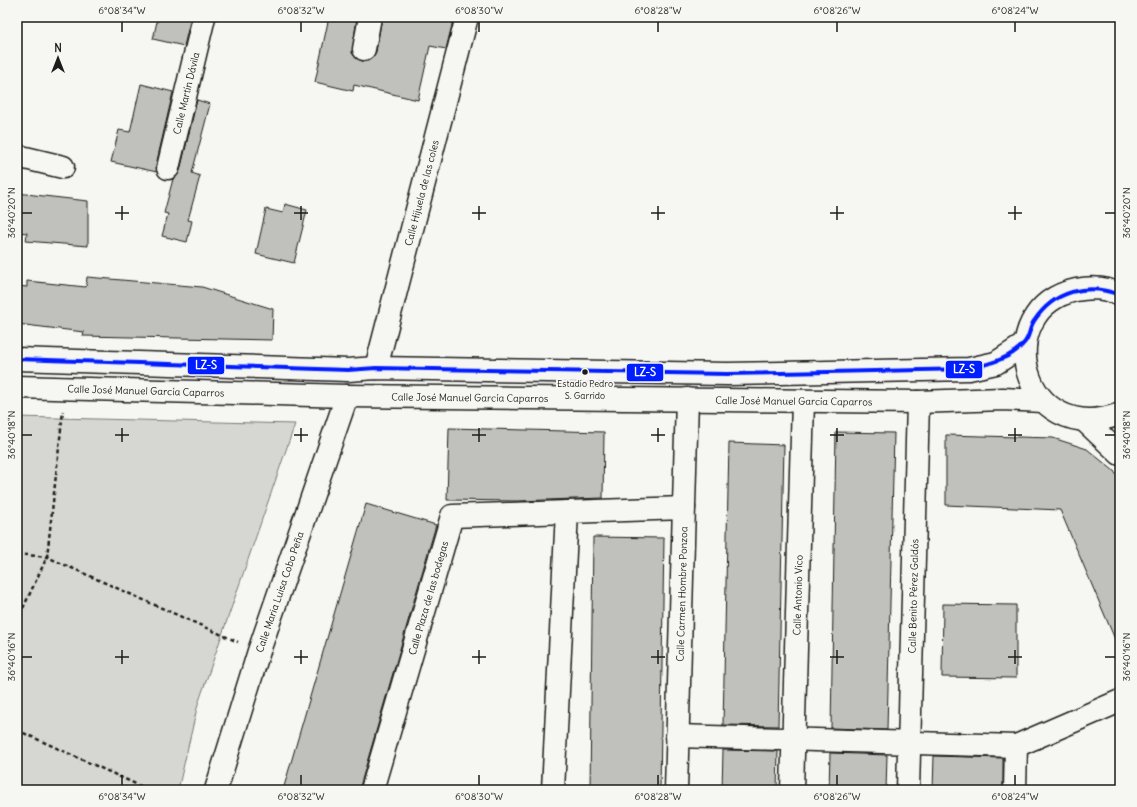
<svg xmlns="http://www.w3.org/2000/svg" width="1137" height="807" viewBox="0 0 1137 807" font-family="Delius,sans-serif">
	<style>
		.green { fill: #d6d6d2; stroke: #797977 }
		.building { fill: #c0c0bd; stroke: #1c1c1c }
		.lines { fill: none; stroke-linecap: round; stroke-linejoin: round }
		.minor-casing { stroke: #1c1c1c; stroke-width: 25 }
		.path { stroke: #1c1c1c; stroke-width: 2.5; stroke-dasharray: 4 3; stroke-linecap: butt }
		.minor { stroke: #f6f6f2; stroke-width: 22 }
		.bus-1-casing { stroke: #f6f6f2; stroke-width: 7 }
		.bus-1 { stroke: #001eff; stroke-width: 4 }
		.ticks { fill: none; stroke: #1c1c1c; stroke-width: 1.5 }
		.bus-dot { fill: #1c1c1c; stroke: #f6f6f2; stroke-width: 1.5 }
		.labels { text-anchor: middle; stroke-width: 4; stroke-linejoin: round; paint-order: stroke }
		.bus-label { font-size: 9px; fill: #1c1c1c; stroke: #f6f6f2 }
		.street-label { font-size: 10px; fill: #1c1c1c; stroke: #f6f6f2 }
		.line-badge { stroke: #f6f6f2; stroke-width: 1.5 }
		.badge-label { font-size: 11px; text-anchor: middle; font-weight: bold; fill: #fff }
		.neatline { fill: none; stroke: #1c1c1c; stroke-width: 1.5 }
		.ticks-label { font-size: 10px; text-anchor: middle; fill: #1c1c1c }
	</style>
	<rect width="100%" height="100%" fill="#f6f6f2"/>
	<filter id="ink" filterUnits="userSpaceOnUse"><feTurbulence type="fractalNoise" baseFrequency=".025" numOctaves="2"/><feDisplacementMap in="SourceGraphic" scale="8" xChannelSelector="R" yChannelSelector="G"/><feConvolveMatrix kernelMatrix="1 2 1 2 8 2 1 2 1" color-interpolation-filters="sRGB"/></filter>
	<g filter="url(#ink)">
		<!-- green -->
		<path class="green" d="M17 417 295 424 198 704 178 790H17Z"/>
		<!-- building -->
		<path class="building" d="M158 17H191L184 46 153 39Z
			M329 17H357L352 53 356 58 362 61H368L373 57 376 52 382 17H454L446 49 430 46 418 100 354 85 353 91 315 82Z
			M141 84 173 92 156 165 157 172 111 162 119 130 130 132Z
			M197 100 210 104 192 173 200 176 188 220 192 221 187 242 162 236 168 214 164 213 173 179 180 171Z
			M17 193 88 201V246L26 241 27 233 17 232Z
			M285 204 307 210 294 263 256 254 266 209 283 213Z
			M87 277 202 287 273 309 272 340 83 336 84 332 17 324V286L27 287V281L86 287Z
			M449 428 604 432 603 498 517 501 447 500Z
			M836 432 894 433 887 730 831 728Z
			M946 435 1053 438 1087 449 1114 471 1120 481V651L1060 510 946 505Z
			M729 443 784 445 778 726 723 725Z
			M366 504 436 525 359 790H283Z
			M593 537 664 538 660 790H590Z
			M943 604 1016 605V678L942 677Z
			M723 750 778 751 777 790H722Z
			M830 753 887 755 886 790H829Z
			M934 756 1003 758V790H933Z"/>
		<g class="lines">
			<!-- minor casing -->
			<g class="minor-casing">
				<g id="minor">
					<path d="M364 49 370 17"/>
					<path d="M17 156 63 167"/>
					<path id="s1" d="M168 168 204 17"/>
					<path d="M1120 295C1106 287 1091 287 1076 290 988 309 1021 450 1120 414"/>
					<path d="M17 359 348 370 376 368 727 374 969 369 996 363 1025 344"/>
					<path id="s2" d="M376 368 467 17"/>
					<path id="s3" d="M17 387 347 396 918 402 1003 399 1043 401"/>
					<path d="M1085 421 1120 454"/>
					<path d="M677 736 1016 746"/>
					<path id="s4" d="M216 790 259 651 347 396"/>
					<path id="s5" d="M372 790 452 516 684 508"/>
					<path d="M553 790 567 512"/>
					<path id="s6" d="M676 790 687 399"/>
					<path id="s7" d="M792 790 803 401"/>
					<path id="s8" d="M908 790 918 402"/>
					<path d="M1015 790 1016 746 1120 701"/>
				</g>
			</g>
			<!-- path -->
			<path class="path" d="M17 554 47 557 238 642
				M17 621 47 557 63 411
				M17 730 149 790"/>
			<!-- minor -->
			<use href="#minor" class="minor"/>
			<!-- bus-1 casing -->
			<g class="bus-1-casing">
				<path id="bus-1" d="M17 359 348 370 376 368 727 374 969 369C988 364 1011 359 1024 343 1030 337 1029 328 1034 321 1054 291 1087 282 1120 295"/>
			</g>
			<!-- bus-1 -->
			<use href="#bus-1" class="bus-1"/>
		</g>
	</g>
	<!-- ticks -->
	<path class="ticks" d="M122 22V32M301 22V32M479 22V32M658 22V32M837 22V32M1015 22V32M122 206V220M301 206V220M479 206V220M658 206V220M837 206V220M1015 206V220M22 213H32M115 213H129M294 213H308M472 213H486M651 213H665M830 213H844M1008 213H1022M1105 213H1115M122 428V442M301 428V442M479 428V442M658 428V442M837 428V442M1015 428V442M22 435H32M115 435H129M294 435H308M472 435H486M651 435H665M830 435H844M1008 435H1022M1105 435H1115M122 650V664M301 650V664M479 650V664M658 650V664M837 650V664M1015 650V664M22 657H32M115 657H129M294 657H308M472 657H486M651 657H665M830 657H844M1008 657H1022M1105 657H1115M122 775V785M301 775V785M479 775V785M658 775V785M837 775V785M1015 775V785"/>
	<!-- markers -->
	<circle class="bus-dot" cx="585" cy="372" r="3.5"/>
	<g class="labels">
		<!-- bus labels -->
		<g class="bus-label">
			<text x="585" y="387">Estadio Pedro<tspan x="585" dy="12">S. Garrido</tspan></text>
		</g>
		<!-- street labels -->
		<g class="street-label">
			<text dy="4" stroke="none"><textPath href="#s1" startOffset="77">Calle Martín Dávila</textPath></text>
			<text dy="4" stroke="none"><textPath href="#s2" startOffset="181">Calle Hijuela de las coles</textPath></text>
			<text dy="4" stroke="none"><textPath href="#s3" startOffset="129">Calle José Manuel García Caparros</textPath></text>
			<text dy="4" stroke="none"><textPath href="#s3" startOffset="453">Calle José Manuel García Caparros</textPath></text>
			<text dy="4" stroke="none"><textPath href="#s3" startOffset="777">Calle José Manuel García Caparros</textPath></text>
			<text dy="4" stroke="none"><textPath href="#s4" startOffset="208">Calle Maria Luisa Cobo Peña</textPath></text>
			<text dy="4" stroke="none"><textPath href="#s6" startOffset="196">Calle Carmen Hombre Ponzoa</textPath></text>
			<text dy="4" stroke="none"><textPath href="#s7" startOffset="195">Calle Antonio Vico</textPath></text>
			<text dy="4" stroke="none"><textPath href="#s8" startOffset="194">Calle Benito Pérez Galdós</textPath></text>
			<text dy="4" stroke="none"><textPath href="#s5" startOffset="200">Calle Plaza de las bodegas</textPath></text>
		</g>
	</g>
	<g class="line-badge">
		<rect x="187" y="356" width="38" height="19" rx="4" fill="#001eff"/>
		<rect x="945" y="360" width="38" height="19" rx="4" fill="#001eff"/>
		<rect x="626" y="363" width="38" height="19" rx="4" fill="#001eff"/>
	</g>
	<g class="badge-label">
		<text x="206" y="369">LZ-S</text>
		<text x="964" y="373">LZ-S</text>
		<text x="645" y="376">LZ-S</text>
	</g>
	<!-- margin -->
	<rect width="1137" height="807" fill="none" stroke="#f6f6f2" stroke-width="44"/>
	<!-- north arrow -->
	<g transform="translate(58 58)" stroke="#f6f6f2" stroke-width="3" paint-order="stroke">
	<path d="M0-3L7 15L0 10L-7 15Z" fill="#1c1c1c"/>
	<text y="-6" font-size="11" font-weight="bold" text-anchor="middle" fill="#1c1c1c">N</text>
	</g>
	<rect x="22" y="22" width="1093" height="763" class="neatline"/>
	<g class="ticks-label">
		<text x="122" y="14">6°08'34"W</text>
		<text x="301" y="14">6°08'32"W</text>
		<text x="479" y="14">6°08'30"W</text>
		<text x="658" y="14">6°08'28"W</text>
		<text x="837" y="14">6°08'26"W</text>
		<text x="1015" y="14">6°08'24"W</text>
		<text transform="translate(11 213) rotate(-90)" y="4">36°40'20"N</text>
		<text transform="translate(1126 213) rotate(-90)" y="4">36°40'20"N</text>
		<text transform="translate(11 435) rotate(-90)" y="4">36°40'18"N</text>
		<text transform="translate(1126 435) rotate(-90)" y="4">36°40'18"N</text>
		<text transform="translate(11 657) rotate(-90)" y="4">36°40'16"N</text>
		<text transform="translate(1126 657) rotate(-90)" y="4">36°40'16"N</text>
		<text x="122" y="800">6°08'34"W</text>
		<text x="301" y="800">6°08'32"W</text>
		<text x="479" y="800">6°08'30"W</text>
		<text x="658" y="800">6°08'28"W</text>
		<text x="837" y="800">6°08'26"W</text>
		<text x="1015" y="800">6°08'24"W</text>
	</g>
</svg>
